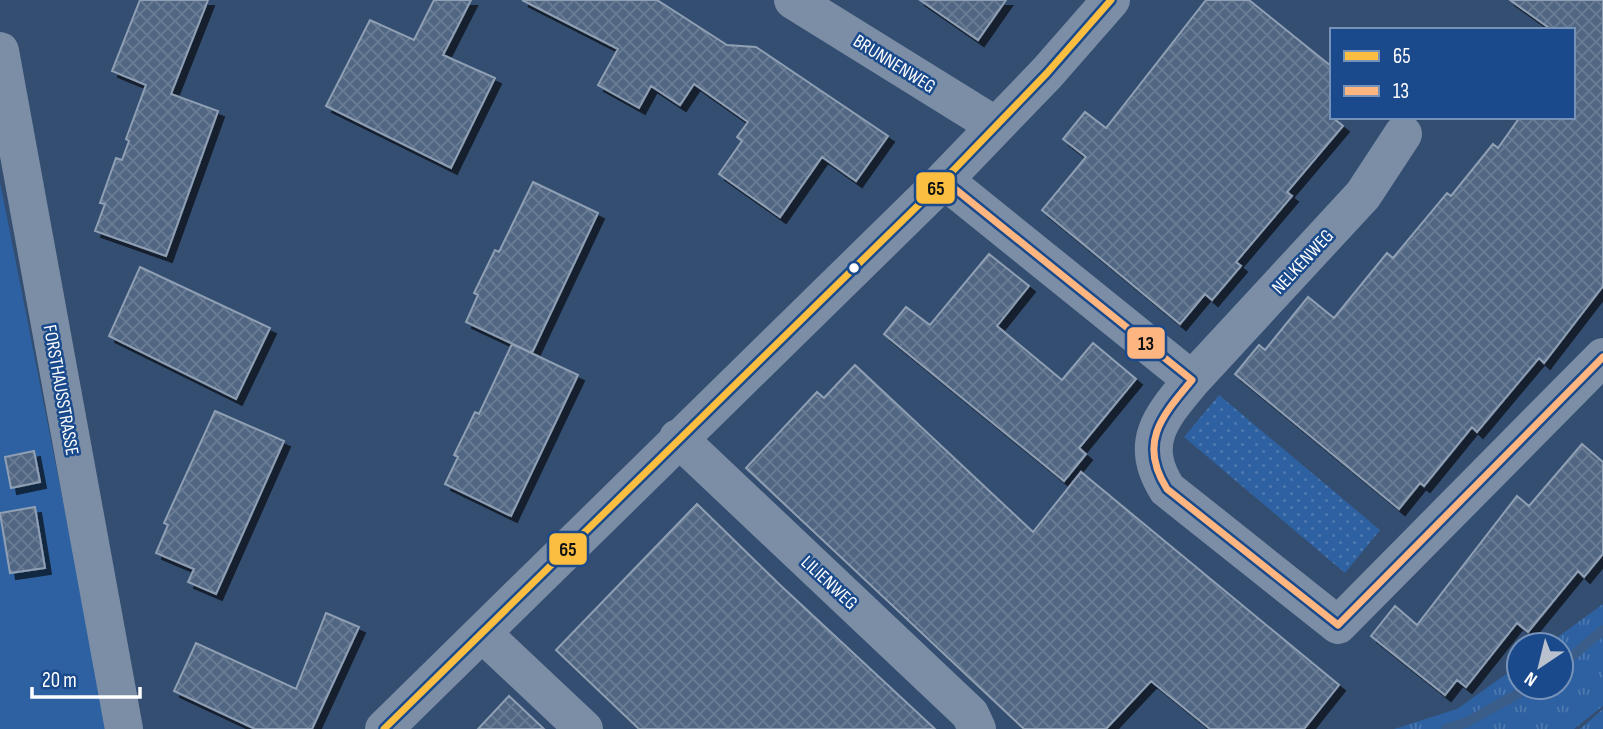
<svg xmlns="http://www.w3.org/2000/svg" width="1603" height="729" viewBox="0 0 1603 729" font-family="'Sofia Sans Condensed',sans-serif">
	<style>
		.grass { fill: url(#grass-tufts) }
		.park { fill: url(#park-dots) }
		.garden { fill: #2e61a1 }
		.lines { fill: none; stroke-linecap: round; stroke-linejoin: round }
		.stream { stroke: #3a5d8a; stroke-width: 10 }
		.building { fill: url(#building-cross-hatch); stroke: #8f9fb4; stroke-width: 2; filter: url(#shadow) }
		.minor { stroke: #7b8ea6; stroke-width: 38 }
		.bus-1-casing { stroke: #1a4a8b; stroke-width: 12 }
		.bus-2-casing { stroke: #1a4a8b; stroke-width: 12 }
		.bus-1 { stroke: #fbbe40; stroke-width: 7 }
		.bus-2 { stroke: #ffb580; stroke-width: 7 }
		.bus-dot { fill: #fff; stroke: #1a4a8b; stroke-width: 2.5 }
		.labels { text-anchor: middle; stroke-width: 5; stroke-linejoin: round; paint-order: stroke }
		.street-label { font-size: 19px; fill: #fff; stroke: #1a4a8b }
		.line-badge { stroke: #1a4a8b; stroke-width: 2.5 }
		.pale-badge-label { font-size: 19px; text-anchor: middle; font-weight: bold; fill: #111 }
	</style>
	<defs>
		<pattern id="grass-tufts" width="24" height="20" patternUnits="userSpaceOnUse" patternTransform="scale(1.75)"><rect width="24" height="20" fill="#2e61a1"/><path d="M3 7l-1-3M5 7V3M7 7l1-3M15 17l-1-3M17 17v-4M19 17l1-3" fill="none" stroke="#4d79af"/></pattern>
		<pattern id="park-dots" width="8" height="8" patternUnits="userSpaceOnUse" patternTransform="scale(1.75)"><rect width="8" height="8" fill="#2e61a1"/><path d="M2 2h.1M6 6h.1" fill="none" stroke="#4d79af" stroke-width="1.8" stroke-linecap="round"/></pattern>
		<pattern id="building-cross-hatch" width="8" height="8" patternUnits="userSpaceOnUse" patternTransform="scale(1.75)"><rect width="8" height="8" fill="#516682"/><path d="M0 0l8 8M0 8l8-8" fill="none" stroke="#6b7d95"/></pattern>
		<filter id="shadow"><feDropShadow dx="6" dy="6" stdDeviation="0" flood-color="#0009"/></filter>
	</defs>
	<rect width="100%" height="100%" fill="#344e71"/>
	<!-- grass -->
	<path class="grass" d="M1603 604V706L1574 729H1394L1457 709 1519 665V687H1561V645H1547Z
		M1603 709V729H1580Z"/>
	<!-- park -->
	<path class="park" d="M1219 395 1380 530 1345 573 1184 437Z"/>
	<!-- garden -->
	<path class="garden" d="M0 182 108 729H0Z"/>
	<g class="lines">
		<!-- stream -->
		<path class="stream" d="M1561 665 1603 630
			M1446 729 1467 722 1530 687"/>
	</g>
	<!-- building -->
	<path class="building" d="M140 0H208L171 94 218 111 166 256 95 231 105 204 100 203 116 158 122 160 129 141 126 139 146 85 112 71Z
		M434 0H471L443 55 495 78 451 168 326 106 370 20 414 40Z
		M522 0H657L727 45 756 47 888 136 856 181 822 157 780 217 719 174 742 141 737 137 748 122 694 84 680 105 651 86 639 108 598 85 618 49Z
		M920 0H1006L978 40Z
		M1206 0H1249L1332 67V117L1343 126 1287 192 1292 196 1236 262 1241 266 1212 300 1205 294 1180 324 1042 210 1086 157 1063 139 1085 112 1106 128Z
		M1510 0H1603V286L1544 363 1539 358 1477 432 1472 427 1424 486 1420 483 1399 509 1235 374 1259 345 1265 350 1308 297 1334 318 1387 253 1393 258 1447 193 1451 196 1493 144 1498 148 1520 117H1573V30H1552Z
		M533 182 598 213 532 353 466 322 478 295 474 293 495 250 499 252Z
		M989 254 1029 286 997 326 1062 380 1093 343 1136 379 1079 448 1086 454 1064 481 884 334 906 307 930 325Z
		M140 267 270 328 236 399 109 336Z
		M512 344 578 375 511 516 445 484 458 457 454 455 475 412 479 414Z
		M855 365 1033 532 1081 472 1339 685 1304 729H1210L1151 681 1106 729H1024L746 468 817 392 824 398Z
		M215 411 284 441 216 594 188 582 194 569 156 553 168 525 164 523Z
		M1582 444 1603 462V554L1584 577 1578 571 1528 632 1517 623 1466 687 1457 680 1445 695 1371 636 1395 606 1417 625 1517 496 1529 506Z
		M34 451 40 482 11 488 5 457Z
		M697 504 779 584 935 729H639L556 650Z
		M35 507 45 568 10 573 0 513Z
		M326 613 359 627 312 729H255L174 691 196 643 296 689Z
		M509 696 544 729H478Z"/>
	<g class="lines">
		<!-- minor -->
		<path class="minor" d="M793 0 996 126
			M0 51 124 729
			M944 180 1192 380C1161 417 1138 443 1167 489L1338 625 1603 357
			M1192 380 1363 195 1403 134
			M678 438 970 714 977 729
			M483 634 584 729
			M384 729 944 180 1047 73 1111 0"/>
		<!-- bus-1 casing -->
		<g class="bus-1-casing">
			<path id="bus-1" d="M384 729 944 180 1047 73 1111 0"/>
		</g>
		<!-- bus-2 casing -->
		<g class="bus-2-casing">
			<path id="bus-2" d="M944 180 1192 380C1161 417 1138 443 1167 489L1338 625 1603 357"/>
		</g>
		<!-- bus-1 -->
		<use href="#bus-1" class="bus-1"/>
		<!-- bus-2 -->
		<use href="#bus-2" class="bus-2"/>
	</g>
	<!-- markers -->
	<circle class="bus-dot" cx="854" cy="268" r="6"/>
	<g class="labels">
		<!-- street labels -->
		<g class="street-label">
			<text transform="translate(895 63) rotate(32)" y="7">BRUNNENWEG</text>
			<text transform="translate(1302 261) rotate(-47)" y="7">NELKENWEG</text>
			<text transform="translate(62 390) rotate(80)" y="7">FORSTHAUSSTRASSE</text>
			<text transform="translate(830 582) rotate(43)" y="7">LILIENWEG</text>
		</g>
	</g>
	<g class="line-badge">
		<rect x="915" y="171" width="41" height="34" rx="7" fill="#fbbe40"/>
		<rect x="1126" y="326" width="40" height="34" rx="7" fill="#ffb580"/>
		<rect x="548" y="532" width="40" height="34" rx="7" fill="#fbbe40"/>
	</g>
	<g class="pale-badge-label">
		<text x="936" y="195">65</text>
		<text x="1146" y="350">13</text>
		<text x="568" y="556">65</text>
	</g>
	<!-- legend -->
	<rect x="1330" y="28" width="245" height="91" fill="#1a4a8b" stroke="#7692b9" stroke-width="2"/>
	<rect x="1344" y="51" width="35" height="10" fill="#fbbe40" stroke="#7692b9" stroke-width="2"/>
	<text x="1393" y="63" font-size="21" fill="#ffffff">65</text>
	<rect x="1344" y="86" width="35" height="10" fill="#ffb580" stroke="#7692b9" stroke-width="2"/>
	<text x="1393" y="98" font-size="21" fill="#ffffff">13</text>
	<!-- north arrow -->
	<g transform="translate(1540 666) rotate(215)"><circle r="33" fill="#1a4a8b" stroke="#7692b9" stroke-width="2"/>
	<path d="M0-5L12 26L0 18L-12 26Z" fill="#b8c1cd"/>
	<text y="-10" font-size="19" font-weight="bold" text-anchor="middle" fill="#ffffff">N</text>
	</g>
	<!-- scale -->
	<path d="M32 687v10h108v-10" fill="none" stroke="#ffffff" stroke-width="3.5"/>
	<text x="42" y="687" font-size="21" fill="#ffffff" stroke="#1a4a8b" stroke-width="5" paint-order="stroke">20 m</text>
</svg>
